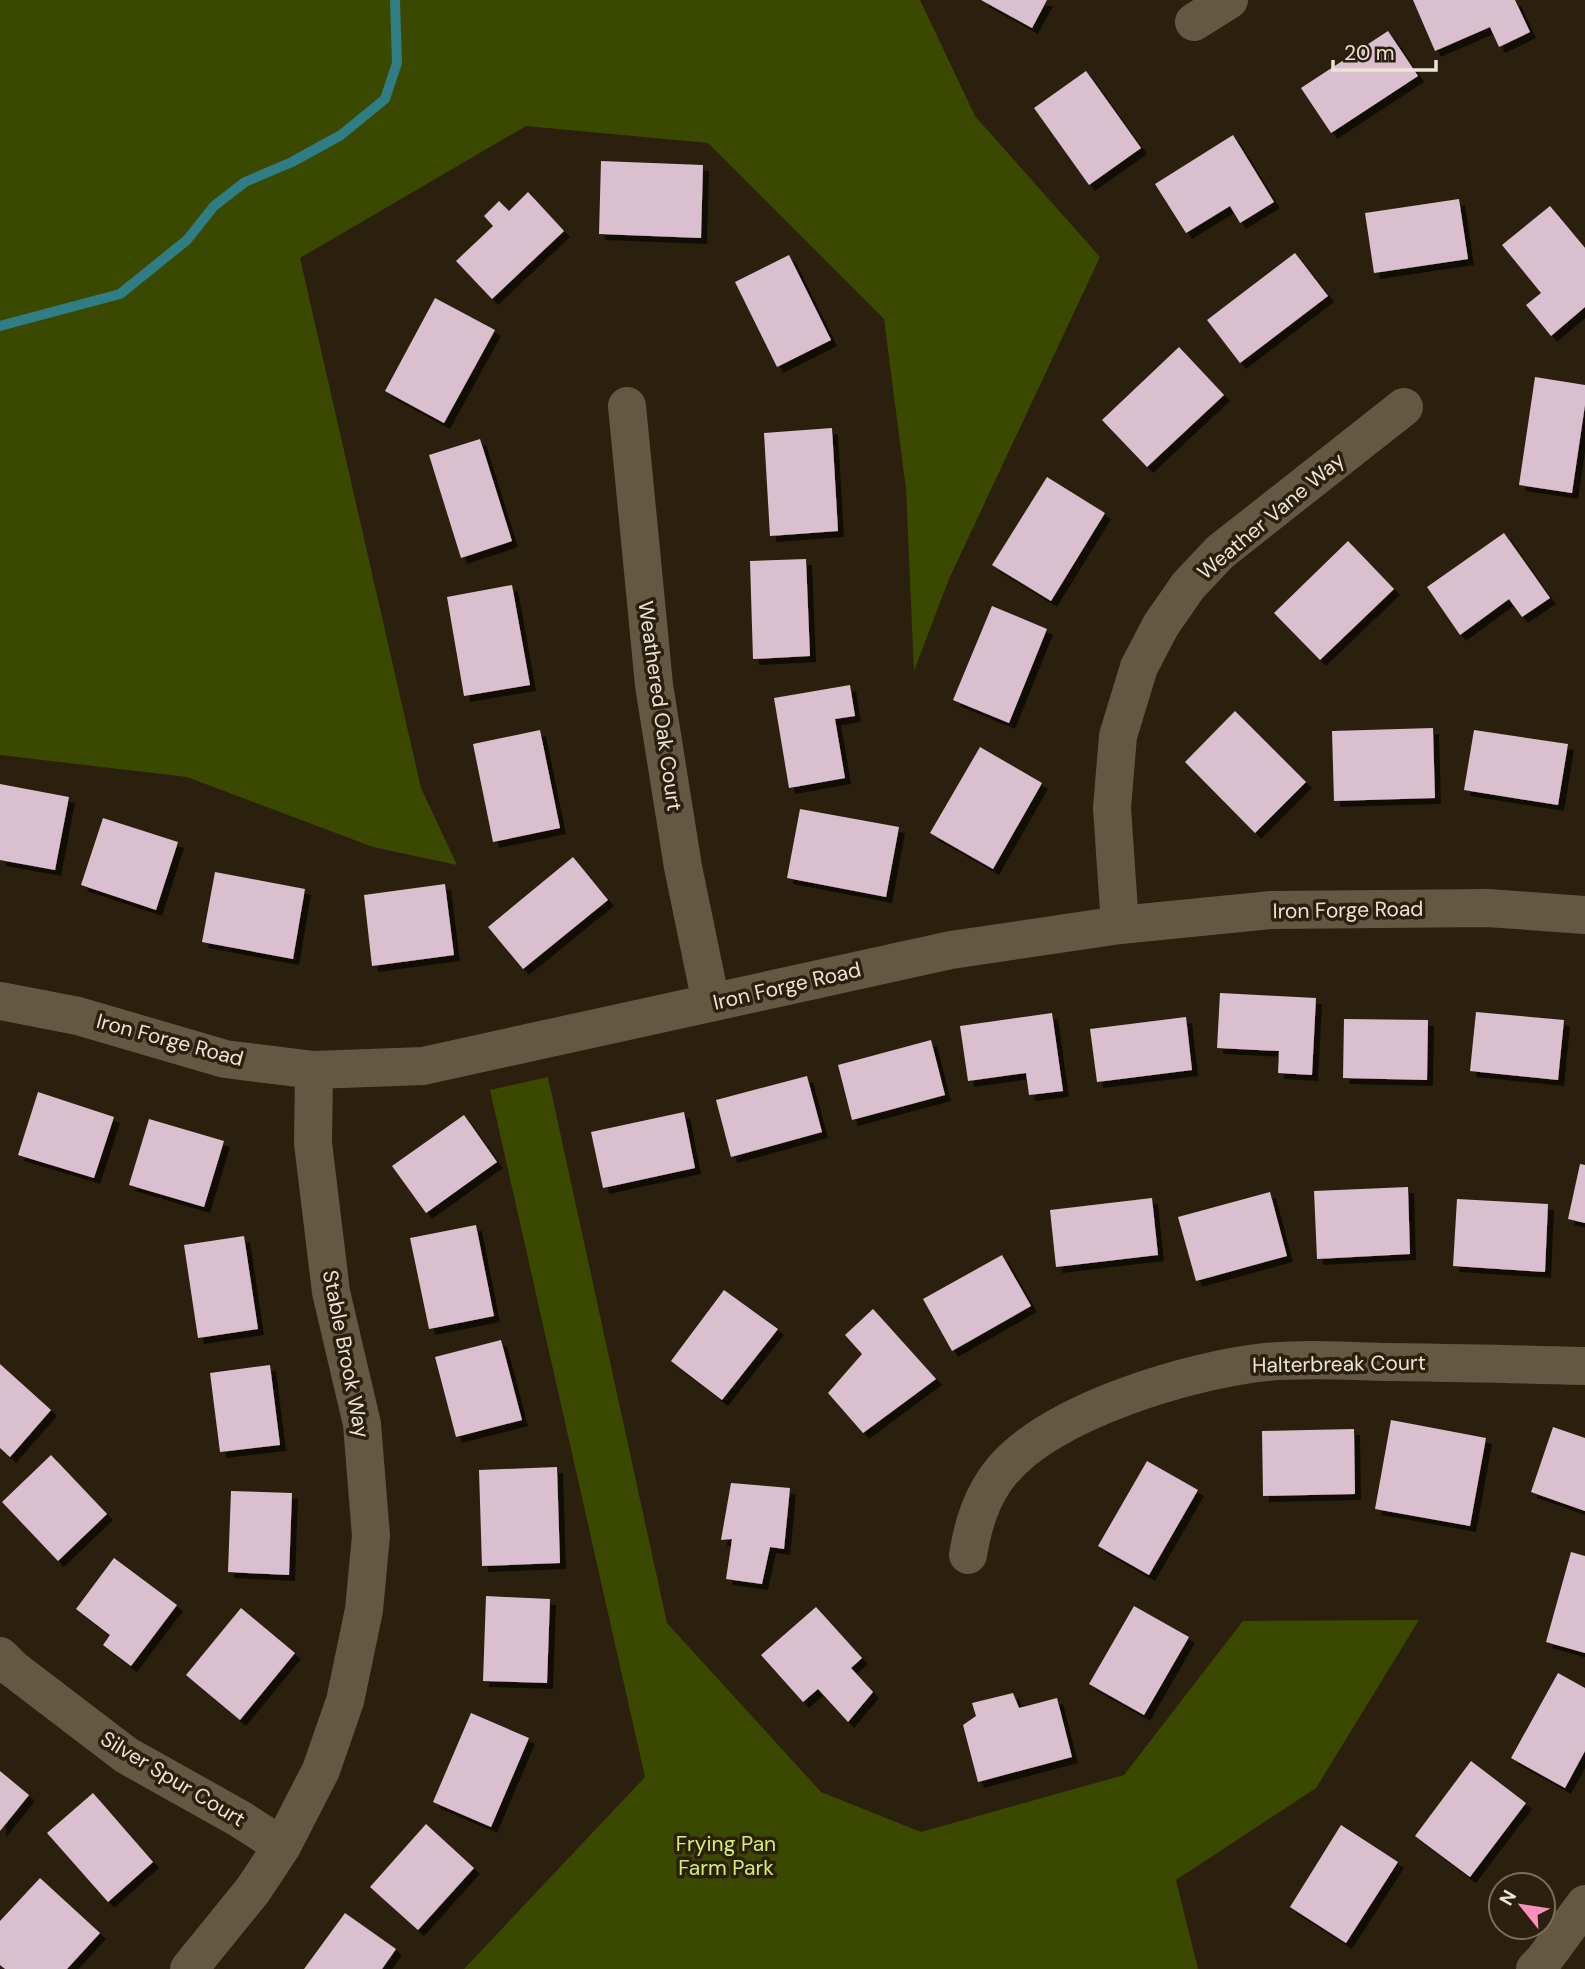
<svg xmlns="http://www.w3.org/2000/svg" width="1585" height="1969" viewBox="0 0 1585 1969" font-family="'DM Sans',sans-serif">
	<style>
		.green { fill: #3b4800 }
		.lines { fill: none; stroke-linecap: round; stroke-linejoin: round }
		.stream { stroke: #2f7d85; stroke-width: 10 }
		.building { fill: #dabfcf; filter: url(#shadow) }
		.minor { stroke: #655843; stroke-width: 38 }
		.labels { text-anchor: middle; stroke-width: 7; stroke-linejoin: round; paint-order: stroke }
		.street-label { font-size: 21px; fill: #ece4d8; stroke: #2b200d }
		.park-label { font-size: 21px; fill: #d1ef71; stroke: #2b200d }
	</style>
	<defs>
		<filter id="shadow"><feDropShadow dx="6" dy="6" stdDeviation="0" flood-color="#0009"/></filter>
	</defs>
	<rect width="100%" height="100%" fill="#2b200d"/>
	<!-- green -->
	<path class="green" d="M0 0H920L975 116 1100 257 949 579 914 671 906 489 884 319 708 143 526 126 300 258 421 788 457 865 373 847 187 777 0 755Z
		M548 1077 667 1623 821 1792 921 1832 1124 1775 1243 1621 1419 1620 1316 1788 1176 1880 1198 1969H464L645 1777 490 1090Z"/>
	<g class="lines">
		<!-- stream -->
		<path class="stream" d="M0 326 120 294 187 240 214 206 245 182 292 162 341 135 385 99 397 63 395 0"/>
	</g>
	<!-- building -->
	<path class="building" d="M981 0H1047L1032 28Z
		M1413 0H1515L1530 32 1499 47 1490 27 1435 51Z
		M1388 31 1418 76 1331 133 1301 88Z
		M1086 71 1141 148 1089 185 1034 108Z
		M1233 135 1274 202 1240 223 1230 206 1186 233 1155 184Z
		M601 161 703 165 701 238 599 234Z
		M528 192 564 231 492 299 456 261 493 226 484 216 499 201 509 211Z
		M1459 199 1468 259 1374 273 1365 213Z
		M1550 206 1585 248V307L1551 336 1526 305 1541 293 1502 245Z
		M1295 253 1328 296 1240 363 1207 320Z
		M789 255 831 340 777 367 735 282Z
		M435 298 495 330 444 423 385 391Z
		M1179 347 1224 395 1147 467 1102 420Z
		M1535 377 1585 385V405L1572 493 1519 485Z
		M832 428 838 531 770 536 764 433Z
		M480 439 512 541 461 558 429 455Z
		M1047 477 1105 513 1051 601 992 565Z
		M1504 533 1550 598 1522 617 1509 599 1460 635 1427 587Z
		M1348 541 1394 589 1320 660 1274 613Z
		M806 559 810 656 753 659 750 561Z
		M512 585 530 685 464 696 447 597Z
		M992 606 1047 629 1009 723 953 700Z
		M850 685 855 716 835 719 845 778 789 788 774 698Z
		M1235 711 1306 782 1255 833 1185 762Z
		M1433 728 1435 798 1334 801 1332 731Z
		M540 730 560 828 493 842 473 744Z
		M1474 730 1568 744 1558 805 1464 790Z
		M980 747 1042 783 993 869 930 833Z
		M0 784 69 797 55 870 0 860Z
		M800 809 899 827 886 897 787 878Z
		M103 818 178 842 156 910 81 885Z
		M573 857 608 900 523 969 488 927Z
		M215 872 305 889 293 959 202 942Z
		M445 884 454 955 372 966 364 895Z
		M1220 993 1316 998 1312 1075 1278 1073 1279 1051 1217 1048Z
		M1476 1012 1564 1020 1558 1080 1470 1071Z
		M1052 1013 1063 1091 1029 1095 1026 1073 968 1081 960 1026Z
		M1186 1017 1192 1070 1097 1082 1090 1029Z
		M1344 1019 1428 1020 1427 1080 1343 1078Z
		M931 1040 945 1095 852 1120 838 1065Z
		M807 1076 822 1132 731 1157 716 1100Z
		M38 1092 114 1117 94 1178 18 1155Z
		M684 1112 695 1168 603 1188 591 1132Z
		M464 1115 497 1162 426 1213 392 1166Z
		M149 1119 224 1141 204 1207 129 1185Z
		M1580 1164 1585 1165V1223L1568 1219Z
		M1408 1187 1410 1254 1317 1259 1314 1191Z
		M1270 1192 1287 1256 1196 1281 1178 1217Z
		M1152 1198 1158 1255 1056 1267 1050 1210Z
		M1457 1199 1548 1204 1545 1272 1453 1266Z
		M476 1225 494 1316 429 1329 410 1238Z
		M244 1236 258 1329 198 1338 184 1245Z
		M1002 1255 1031 1306 952 1351 923 1299Z
		M724 1290 778 1329 722 1400 671 1361Z
		M873 1309 936 1379 863 1433 828 1393 862 1354 845 1335Z
		M501 1340 522 1420 456 1437 435 1357Z
		M0 1364 51 1410 10 1457 0 1448Z
		M270 1365 280 1445 220 1452 210 1373Z
		M1391 1420 1486 1438 1470 1526 1375 1509Z
		M1553 1427 1585 1438V1511L1531 1492Z
		M1354 1429 1355 1494 1263 1496 1262 1431Z
		M51 1455 107 1514 58 1561 2 1502Z
		M1147 1461 1198 1490 1149 1575 1098 1546Z
		M557 1467 560 1563 482 1566 479 1470Z
		M731 1483 790 1488 784 1549 770 1547 762 1584 726 1579 732 1539 721 1540Z
		M231 1491 292 1493 289 1575 228 1572Z
		M1571 1552 1585 1556V1653L1546 1642Z
		M114 1558 177 1605 131 1666 103 1645 110 1635 76 1609Z
		M486 1596 550 1599 547 1683 483 1681Z
		M1134 1606 1189 1637 1144 1715 1089 1684Z
		M816 1607 862 1658 851 1668 873 1692 848 1722 818 1689 803 1702 761 1655Z
		M241 1608 295 1653 240 1720 186 1675Z
		M1558 1673 1585 1688V1751L1565 1788 1511 1758Z
		M1013 1693 1019 1708 1057 1698 1072 1757 978 1782 963 1725 976 1716 972 1703Z
		M471 1713 529 1738 491 1827 433 1802Z
		M1471 1761 1526 1803 1470 1877 1415 1836Z
		M0 1771 29 1795 0 1831Z
		M93 1793 153 1862 108 1902 47 1833Z
		M426 1824 474 1868 418 1930 370 1887Z
		M1341 1825 1398 1862 1346 1943 1290 1907Z
		M40 1878 100 1933 67 1969H5L0 1965V1921Z
		M345 1913 396 1949 382 1969H304Z"/>
	<g class="lines">
		<!-- minor -->
		<path class="minor" d="M1194 22 1229 0
			M627 406 654 685 683 867 711 1003
			M1120 925 1112 808 1118 736 1139 667 1161 625 1188 586 1220 552 1404 407
			M0 1001 78 1016 225 1059 314 1070 423 1066 951 950 1120 925 1272 910 1488 908 1585 915
			M968 1555C973 1525 981 1497 1001 1472 1051 1411 1190 1370 1266 1362 1306 1358 1348 1361 1388 1362 1454 1363 1519 1364 1585 1366
			M0 1656 12 1668 126 1755 240 1819 282 1846
			M189 1969 253 1890 282 1846 321 1770 345 1701 364 1610 371 1536 362 1424 331 1292 313 1143 314 1070
			M1535 1969 1543 1961 1585 1904"/>
	</g>
	<g class="labels">
		<!-- street labels -->
		<g class="street-label">
			<text transform="translate(1271 516) rotate(-40)" y="7">Weather Vane Way</text>
			<text transform="translate(660 706) rotate(82)" y="7">Weathered Oak Court</text>
			<text transform="translate(1348 910) rotate(-1)" y="7">Iron Forge Road</text>
			<text transform="translate(787 986) rotate(-13)" y="7">Iron Forge Road</text>
			<text transform="translate(170 1040) rotate(15)" y="7">Iron Forge Road</text>
			<text transform="translate(346 1354) rotate(79)" y="7">Stable Brook Way</text>
			<text transform="translate(1339 1364) rotate(-1)" y="7">Halterbreak Court</text>
			<text transform="translate(173 1779) rotate(31)" y="7">Silver Spur Court</text>
		</g>
		<!-- park labels -->
		<g class="park-label">
			<text x="726" y="1851">Frying Pan<tspan x="726" dy="24">Farm Park</tspan></text>
		</g>
	</g>
	<!-- north arrow -->
	<g transform="translate(1522 1906) rotate(300)"><circle r="33" fill="#2b200d" stroke="#786e5e" stroke-width="2"/>
	<path d="M0-5L12 26L0 18L-12 26Z" fill="#fd8ebe"/>
	<text y="-10" font-size="19" font-weight="bold" text-anchor="middle" fill="#ece4d8">N</text>
	</g>
	<!-- scale -->
	<path d="M1333 60v10h103v-10" fill="none" stroke="#ece4d8" stroke-width="3.5"/>
	<text x="1344" y="60" font-size="21" fill="#ece4d8" stroke="#2b200d" stroke-width="5" paint-order="stroke">20 m</text>
</svg>
